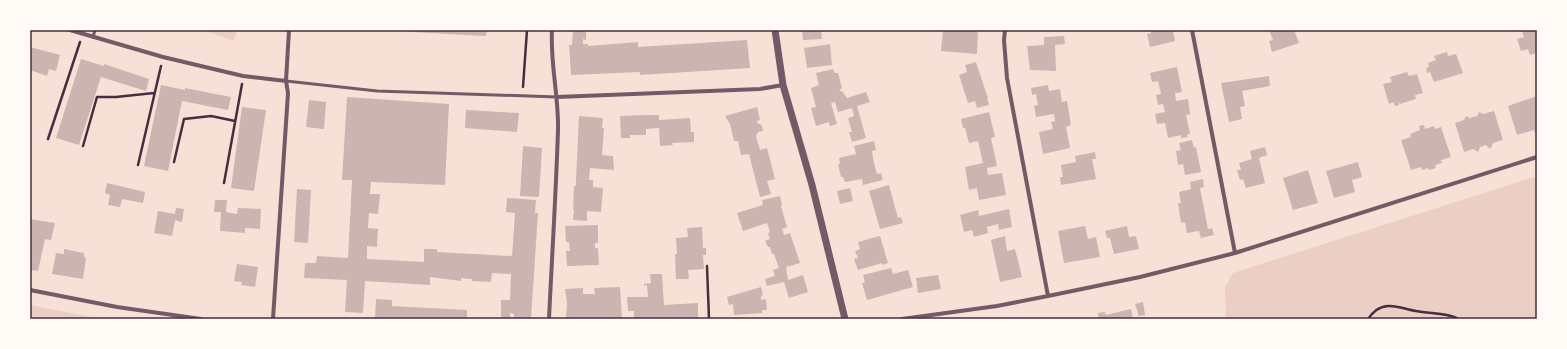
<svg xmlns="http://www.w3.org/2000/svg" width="1567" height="349" viewBox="0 0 1567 349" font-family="'Varela Round',sans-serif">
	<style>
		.green { fill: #ebcfc5 }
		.building { fill: #ccb4b1 }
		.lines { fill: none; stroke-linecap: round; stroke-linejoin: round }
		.path { stroke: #4a2c40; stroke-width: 2.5 }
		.service { stroke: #755966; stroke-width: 3 }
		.minor { stroke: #755966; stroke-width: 4 }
		.tertiary { stroke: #755966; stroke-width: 7 }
		.neatline { fill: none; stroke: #4a2c40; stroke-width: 1.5 }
	</style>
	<rect width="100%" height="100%" fill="#f7e1d7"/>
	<!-- green -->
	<path class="green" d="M203 30H238L233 41Z
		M1537 176V319H1226L1225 287 1233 273Z
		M30 305 102 319H30Z"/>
	<!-- building -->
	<path class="building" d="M411 30H487L486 36 411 32Z
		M573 30H586V40L583 39V44H588V46L638 42V47L747 40 750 68 640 75V72L571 75 569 45H572Z
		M802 30H821L822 39 803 40Z
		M943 30H978L977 54 941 51Z
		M1151 30 1173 31 1175 41 1150 47 1147 34 1151 33Z
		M1269 30H1294L1299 43 1272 52 1269 41 1273 40Z
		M1518 30H1537V53L1530 55 1528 49 1521 51 1517 39 1524 37 1522 31 1518 32Z
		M1064 36 1065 44 1055 45 1056 71 1030 70 1027 46 1044 45V37Z
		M830 44 832 65 807 68 804 48Z
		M30 47 60 55 56 71 49 69 47 76 30 70Z
		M1447 52 1448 56 1456 54 1463 73 1434 82 1430 72 1427 73 1426 68 1429 67 1428 63 1436 60 1434 56Z
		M81 59 104 66V64L149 79 146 91 101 77 79 145 56 138Z
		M976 62 988 98H987L989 105 977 108 975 101 968 103 959 75 967 72 965 65Z
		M1177 67 1182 92 1175 93 1176 101 1188 99 1190 114 1186 115 1190 134H1187L1188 137 1181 138V135L1168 138 1165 123 1157 124 1155 114 1165 112 1163 104 1158 105 1156 95 1161 94 1158 81 1152 82 1150 73Z
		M833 69 835 73H838L842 88 839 90 843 92 847 98 866 92 870 102 857 106 866 138 852 142 849 132H852L848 118 854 116 852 108 838 112 835 102 831 103 837 124 830 126 829 122 816 126 811 108 816 107 811 88 819 85 816 73Z
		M1407 72 1409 76 1417 74 1423 93 1415 95 1416 99 1400 104 1398 101 1399 105 1395 106 1394 102 1389 104 1383 84 1392 82 1390 77Z
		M1269 76 1270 86 1242 91 1245 106 1240 107 1242 119 1229 122 1221 83Z
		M161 85 185 90V88L231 97 228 110 182 101 168 171 144 166Z
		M1048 85 1049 91 1060 89 1062 102 1067 101 1071 125 1066 127 1070 148 1043 154 1039 132 1053 129 1051 122 1055 121 1054 114 1036 117 1034 106 1038 105 1036 94 1032 95 1031 88Z
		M1537 96V133H1535L1534 130 1517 135 1508 106Z
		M347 97 449 104 445 185 371 182 370 194H380L378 214 369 213 368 228 378 229 377 247 367 246V259L424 262V249H437V252L512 256 515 213 506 212 507 198 536 200 535 213H538L531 319H514V314L510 313V317L507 319 502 318 501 316V300H510L511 274 492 273 491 282 472 281V279L461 278V281L430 277V285L365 281 363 313 345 312 347 280 304 278 305 263H316L317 256 348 258 352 180H342Z
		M309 100 326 102 324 129 306 127Z
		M242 107 266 110 254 191 231 188Z
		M757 107 760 120 757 121 758 124H761L763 131 758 132 756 136 760 150 767 148 775 179 767 181 771 194 760 197 749 154 741 155 738 141H734L730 124 725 116Z
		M466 110 519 113 517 132 465 128Z
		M1494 111 1503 140 1493 143 1491 148H1489L1486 145 1480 147 1478 152 1473 149 1464 152 1455 123 1464 120 1466 116 1470 118 1477 116 1479 112 1483 114Z
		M989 112 995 137 991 138 997 166 987 168 988 175 1002 173 1006 195 979 200 977 188 969 190 965 167 983 163 978 141 969 143 965 128H963L961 119Z
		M645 115H659V120L690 118 691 132H694V142L672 143 673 145 660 146 659 128 646 129V135H630V138H621L620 116Z
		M579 116 603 118 602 128H604L602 155 613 156 614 170 590 168 589 180H593V187L603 188 601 212 587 211V221L573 220 574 210H573L574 186H576V179Z
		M1424 125 1425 129 1434 126 1435 129 1441 127 1451 157 1441 160 1442 163 1435 165 1436 168 1429 170 1428 168 1422 170 1421 167 1411 170 1401 140 1411 137 1410 134 1420 130 1419 126Z
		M1192 140 1194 148 1196 147 1201 172 1185 175 1183 164 1178 165 1176 151 1181 150 1179 143Z
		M874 141 876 150 872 151 874 163 877 174 881 173 883 180 863 185 862 179 845 182 843 177H841L838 164H840L839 158 856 154 854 146Z
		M523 146 542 148 539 197 520 196Z
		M1265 147 1267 155 1259 158 1265 183 1246 188 1243 179 1240 180 1237 170H1241L1239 163 1252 159 1250 151Z
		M1095 152 1096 159H1092L1096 179 1061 185 1060 177H1063L1061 165 1076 162 1075 156Z
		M1358 162 1362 177 1352 180 1355 192 1334 198 1326 171Z
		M1308 170 1318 203 1293 210 1283 178Z
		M1203 179 1204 187 1200 188 1208 229 1212 228 1214 235 1201 238 1199 231 1187 233 1185 222 1181 223 1178 203H1181L1179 192 1191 189 1190 182Z
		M107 183 145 192 143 203 122 199 120 207 108 205 110 195 105 193Z
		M889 185 898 218 901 217 903 223 880 229 869 191Z
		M850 188 853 201 840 204 837 191Z
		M297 189 311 190 308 243 294 242Z
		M780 196 782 205 781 206 787 227 782 229 784 235 790 233 800 263 786 267 788 280 803 275 808 292 789 298 784 282 767 286 765 279 775 276 773 270 779 268 774 254H772L770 247H768L765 241 770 239 768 233 770 232 767 223 743 231 737 213 763 205 762 200Z
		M215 200H227L226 212 237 214 238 208 261 209 260 229 245 228V233L220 231 221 212H214Z
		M176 208 184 209 182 222 175 220 172 236 154 233 158 211 175 214Z
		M1009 209 1012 227 999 230 998 224 987 227 988 233 974 237 972 230 964 232 960 215 978 210 979 216Z
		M30 219 55 223 51 240 45 239 38 271 30 270Z
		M598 225V243H595V248H598L599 265 567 266 566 251H570L569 242H566L565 226Z
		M1085 226 1088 239 1096 237 1100 257 1064 263 1058 231Z
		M1127 226 1129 237 1136 236 1139 249 1114 254 1110 238H1107L1105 231Z
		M702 227 703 248H706V255H703L704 269 688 270 689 279H676L675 254H677L676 238 688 237 687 228Z
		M880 236 888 263 882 265V263L858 270 854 259 858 258 855 251 860 249 858 242Z
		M1005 236 1007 251 1015 249 1022 277 1000 282 991 240Z
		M64 249 84 253V257L86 258 83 279 52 274 56 253 64 254Z
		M237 264 258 267 255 287 241 285 242 282 234 281Z
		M891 268 893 274 908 270 913 287 867 300 862 283H865L863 275Z
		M650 274H662L664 305 698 303V318L634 319V311H628L627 297H648L647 285 644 286V284L651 283Z
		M938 275 941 289 918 293 916 278Z
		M620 287 622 319H566L567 303 565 289 583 288V294H595L594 288Z
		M761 287 763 295 761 296V300L766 299 767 310H762V313L734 315 733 304 729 305 727 297Z
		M376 299 392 300V306L467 310V319H375Z
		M1143 302 1145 315 1139 316 1135 304Z
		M1131 309 1133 319H1099L1098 313 1105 312 1106 315Z"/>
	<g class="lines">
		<!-- path -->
		<path class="path" d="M523 87 527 30
			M48 139 80 42
			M83 146 97 97H116L154 93
			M174 162 184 119 211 116 235 121
			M138 165 161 66
			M224 183 242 84
			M707 266 709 319
			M1368 319C1373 312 1378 307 1388 306 1397 305 1407 310 1416 311 1431 314 1446 312 1459 319"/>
		<!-- service -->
		<path class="service" d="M93 37 95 30
			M286 81 377 91 557 97"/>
		<!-- minor -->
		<path class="minor" d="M70 30 163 57 243 76 286 81
			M1005 30 1004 40 1007 78 1048 296
			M1192 30 1235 253
			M557 97 760 89 783 85
			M30 290 117 307 201 319
			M273 319 288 93 286 81 289 30
			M549 319C552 256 556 193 558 130 559 97 550 64 552 30
			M902 319 997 306 1048 296 1140 277 1235 253 1537 157"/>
		<!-- tertiary -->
		<path class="tertiary" d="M775 30 783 85 812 185 845 319"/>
	</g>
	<!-- border -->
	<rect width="1567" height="349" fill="none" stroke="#fffaf5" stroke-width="62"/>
	<rect x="31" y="31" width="1505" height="287" class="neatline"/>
</svg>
